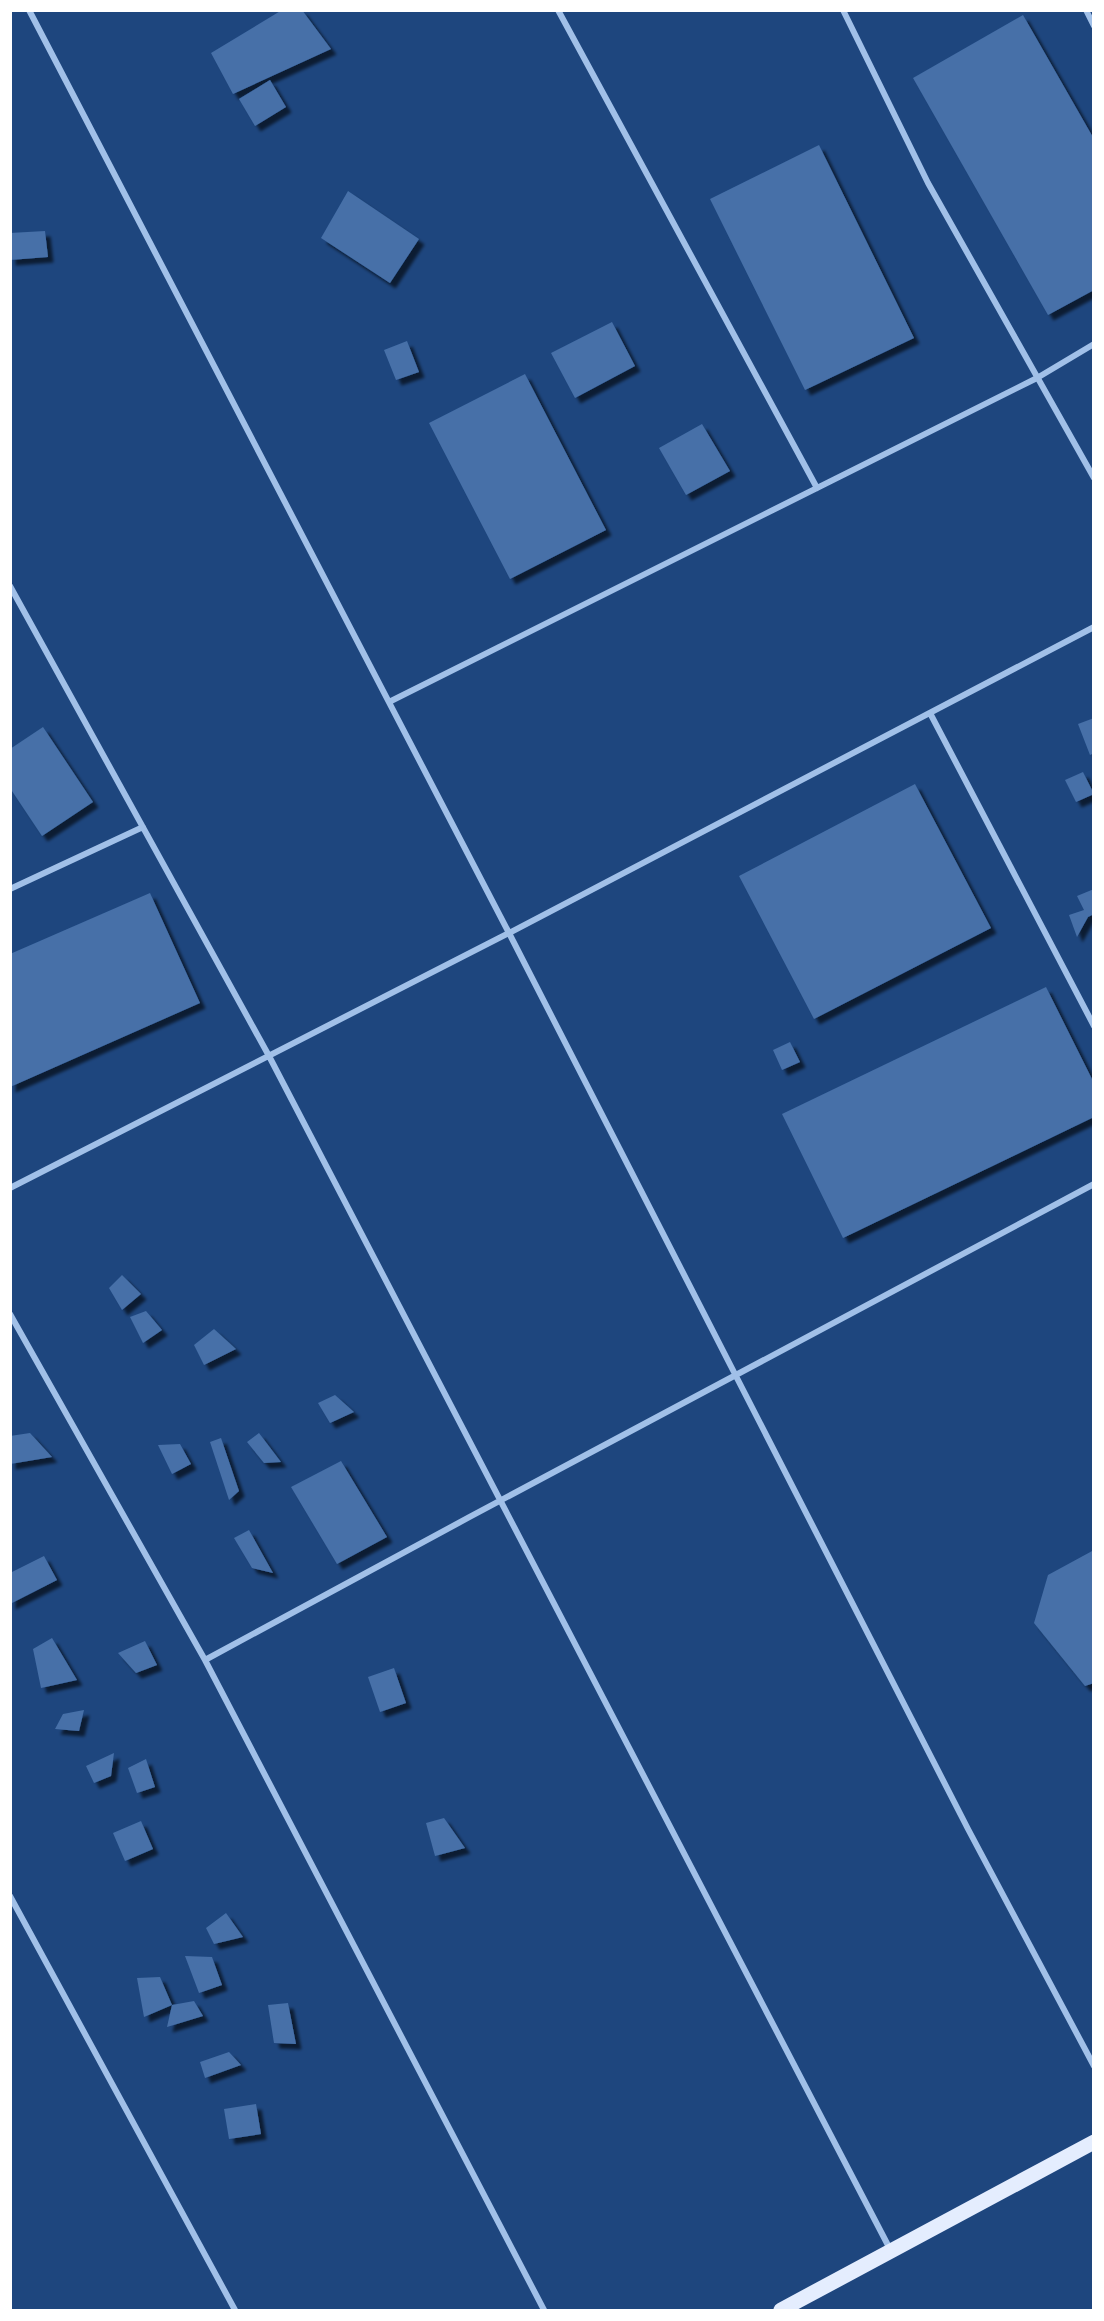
<svg xmlns="http://www.w3.org/2000/svg" width="1104" height="2321" viewBox="0 0 1104 2321" font-family="Poppins,sans-serif">
	<style>
		.building { fill: #4670a8; filter: url(#shadow) }
		.lines { fill: none; stroke-linecap: round; stroke-linejoin: round }
		.minor { stroke: #a1c0e8; stroke-width: 6 }
		.primary { stroke: #e4edfe; stroke-width: 15 }
	</style>
	<defs>
		<filter id="shadow"><feDropShadow dx="5.5" dy="5.5" stdDeviation="1.5" flood-color="#0009"/></filter>
	</defs>
	<rect width="100%" height="100%" fill="#1e467e"/>
	<!-- building -->
	<path class="building" d="M282 10H302L331 49 233 94 211 53Z
		M1023 15 1094 139V290L1048 315 913 78Z
		M270 80 286 107 255 126 239 99Z
		M819 145 914 338 805 390 710 199Z
		M348 191 419 239 390 283 321 238Z
		M45 231 48 257 10 260V233Z
		M612 322 635 366 575 398 551 353Z
		M407 341 419 372 396 380 384 350Z
		M525 374 606 530 510 579 429 423Z
		M702 424 730 471 686 495 659 448Z
		M1094 718V753L1090 755 1078 724Z
		M43 727 93 802 42 836 10 788V749Z
		M1083 772 1094 794 1076 802 1065 780Z
		M915 784 991 928 814 1019 739 876Z
		M1094 889V914L1088 917 1077 937 1069 915 1084 910 1077 896Z
		M150 893 200 1003 10 1087V954Z
		M1046 987 1094 1083V1117L843 1238 782 1114Z
		M790 1042 800 1062 782 1070 773 1050Z
		M122 1275 141 1294 122 1310 109 1288Z
		M146 1311 162 1330 143 1343 130 1317Z
		M214 1329 236 1349 204 1365 194 1345Z
		M335 1395 354 1412 330 1423 318 1403Z
		M30 1433 52 1457 10 1464V1436Z
		M259 1433 281 1462 264 1463 247 1442Z
		M221 1438 239 1491 229 1500 210 1442Z
		M180 1444 191 1464 172 1474 158 1445Z
		M341 1461 387 1537 337 1564 291 1487Z
		M249 1530 273 1573 252 1568 234 1538Z
		M1094 1550V1683L1085 1686 1034 1623 1048 1575Z
		M44 1556 57 1580 10 1604V1573Z
		M52 1638 77 1680 41 1688 33 1649Z
		M145 1641 157 1665 136 1673 118 1653Z
		M394 1668 406 1703 380 1712 368 1677Z
		M84 1710 79 1731 55 1729 63 1714Z
		M114 1753 111 1776 94 1783 86 1766Z
		M146 1759 155 1787 137 1793 128 1768Z
		M444 1818 465 1848 435 1856 426 1823Z
		M141 1821 153 1849 125 1861 113 1833Z
		M226 1913 243 1937 214 1944 206 1928Z
		M185 1956 212 1957 222 1985 199 1993Z
		M160 1977 172 2005 144 2017 137 1978Z
		M194 2001 203 2016 167 2027 172 2005Z
		M288 2003 296 2044 274 2043 268 2005Z
		M229 2052 241 2065 205 2078 200 2062Z
		M256 2104 261 2134 229 2139 224 2109Z"/>
	<g class="lines">
		<!-- minor -->
		<path class="minor" d="M29 10 509 933 968 1829 1094 2066
			M558 10 817 488
			M843 10 928 183 1094 478
			M1086 10 1094 26
			M10 586 269 1056 891 2251
			M389 702 1037 378 1094 344
			M930 713 1094 1026
			M10 889 143 827
			M10 1188 509 933 1094 627
			M10 1314 205 1660 544 2310
			M205 1660C500 1499 797 1343 1094 1184
			M10 1896 235 2310"/>
		<!-- primary -->
		<path class="primary" d="M781 2310 1094 2142"/>
	</g>
	<!-- border -->
	<rect width="1104" height="2321" fill="none" stroke="#ffffff" stroke-width="24"/>
</svg>
